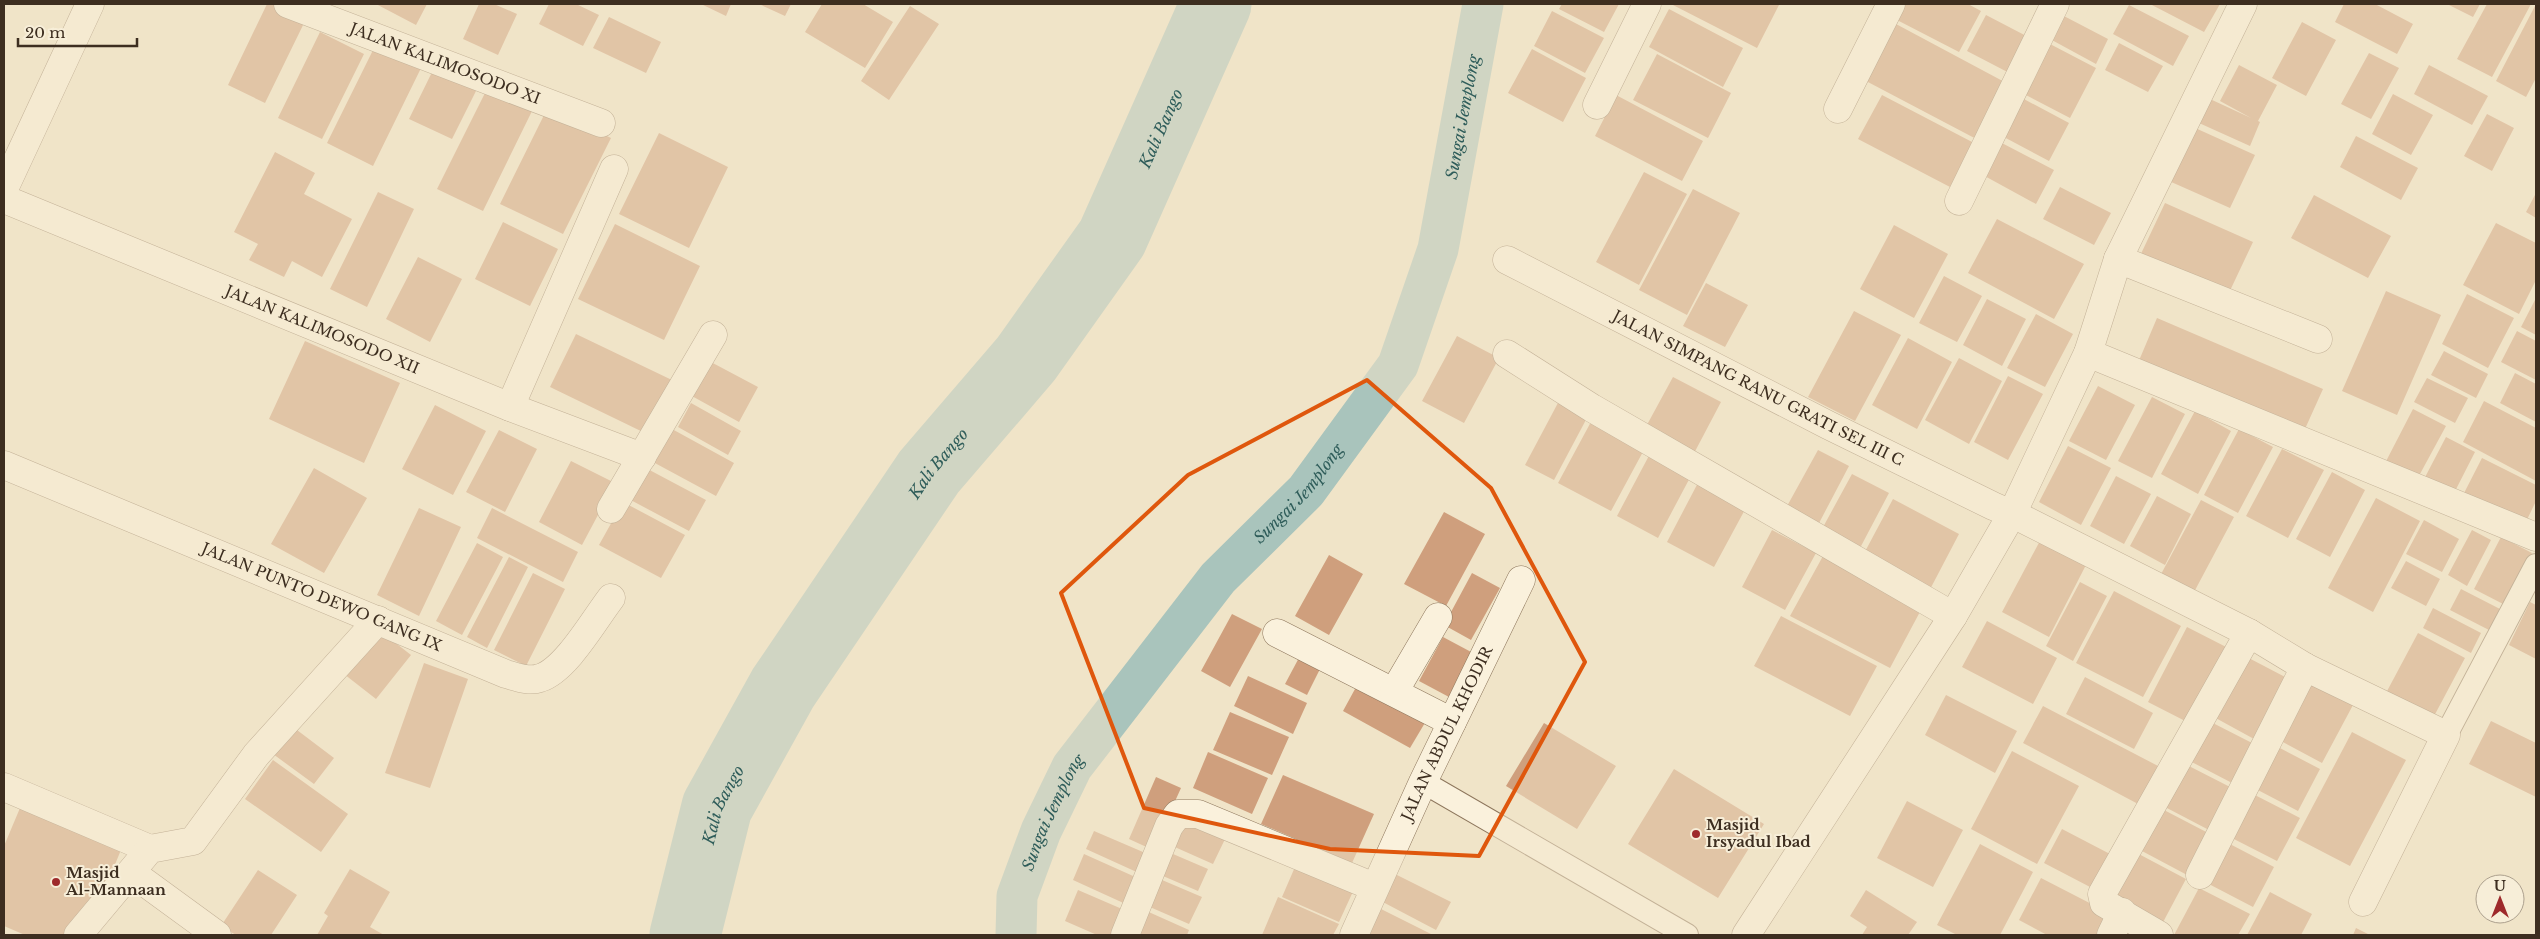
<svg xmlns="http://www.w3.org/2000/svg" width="2540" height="939" viewBox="0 0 2540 939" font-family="'Libre Baskerville',serif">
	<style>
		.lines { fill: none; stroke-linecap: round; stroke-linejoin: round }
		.canal { stroke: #a9c4bc; stroke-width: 41 }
		.river { stroke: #a9c4bc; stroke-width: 71 }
		.building { fill: #cf9f7d }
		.service-casing { stroke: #8d765c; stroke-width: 24 }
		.minor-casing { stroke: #8d765c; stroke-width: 29 }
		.service { stroke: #faf1dc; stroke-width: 22 }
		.minor { stroke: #faf1dc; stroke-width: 28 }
		.marked { fill: none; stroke: #df570d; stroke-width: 4; stroke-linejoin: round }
		.poi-dot { fill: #9e2a2b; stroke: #f7eed8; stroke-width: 2 }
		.labels { text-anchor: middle; stroke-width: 4; stroke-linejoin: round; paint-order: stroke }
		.street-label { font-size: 15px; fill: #3d2e20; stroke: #f7eed8 }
		.poi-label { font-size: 15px; font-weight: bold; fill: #3d2e20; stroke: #f7eed8; text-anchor: start }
		.water-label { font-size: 16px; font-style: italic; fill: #2f5d5a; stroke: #f7eed8 }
	</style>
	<rect width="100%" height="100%" fill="#f0e4c8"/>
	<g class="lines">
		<!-- canal -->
		<path class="canal" id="s1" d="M1016 935 1017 896 1041 831 1072 767 1218 578 1306 491 1398 365 1438 249 1483 4"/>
		<!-- river -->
		<path class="river" id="s2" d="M685 935 717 807 783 688 929 472 1026 359 1112 238 1216 4"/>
	</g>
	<!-- building -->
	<path class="building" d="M267 4H275L306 19 265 103 228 85Z
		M376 4H427L416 25Z
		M479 4H494L517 14 498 55 463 39Z
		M549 4H576L599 15 583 46 539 24Z
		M701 4H731L726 16Z
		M759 4H791L785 16Z
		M822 4H863L893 22 865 68 805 32Z
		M1562 4H1619L1604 32 1559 9Z
		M1671 4H1777L1779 5 1757 48Z
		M1906 4H1968L1981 11 1959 52 1897 20Z
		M2150 4H2220L2204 32Z
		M2344 4H2375L2413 24 2397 54 2335 22Z
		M2447 4H2480L2473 17Z
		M2487 4H2531L2492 77 2457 59Z
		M2536 4V78L2526 97 2496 81Z
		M2129 5 2189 36 2173 66 2113 34Z
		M910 6 939 24 889 100 861 81Z
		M1669 9 1743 48 1723 87 1649 47Z
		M1552 11 1604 38 1585 73 1534 46Z
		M1986 15 2036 41 2017 77 1967 51Z
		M2062 15 2108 39 2096 64 2050 39Z
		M609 17 661 42 646 73 593 48Z
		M2302 22 2336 40 2306 96 2272 78Z
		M1896 24 2012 86 1982 142 1866 81Z
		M320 32 364 54 322 139 278 118Z
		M377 42 423 64 373 166 327 143Z
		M2119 43 2163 66 2148 92 2105 70Z
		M2050 44 2096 68 2070 118 2024 94Z
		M1532 49 1586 78 1563 122 1508 93Z
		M2369 53 2399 68 2371 119 2341 104Z
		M1657 54 1731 93 1708 138 1633 100Z
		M436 64 479 85 452 139 409 119Z
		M2239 65 2277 85 2258 121 2260 122 2250 146 2199 123 2210 99 2251 118 2220 101Z
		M2429 65 2488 96 2472 125 2414 94Z
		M488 87 533 109 483 211 437 189Z
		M2393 94 2433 115 2411 155 2372 134Z
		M1616 95 1703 141 1682 181 1595 136Z
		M1882 95 1974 143 1950 187 1858 139Z
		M2022 98 2069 123 2049 161 2002 136Z
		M548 107 611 138 563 234 500 204Z
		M2487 114 2514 128 2492 171 2464 156Z
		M2193 127 2255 155 2230 208 2169 181Z
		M659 133 728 167 689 248 619 214Z
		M2356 136 2418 168 2401 200 2340 167Z
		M1998 141 2054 170 2036 204 1981 174Z
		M275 152 315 173 304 194 352 219 322 277 292 261 284 277 249 260 258 244 234 232Z
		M1644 172 1687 194 1639 285 1596 262Z
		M2060 187 2111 213 2094 245 2043 219Z
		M1693 189 1740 213 1687 315 1639 290Z
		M378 192 414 209 367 307 330 289Z
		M2536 193V218L2526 212Z
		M2314 195 2391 236 2368 278 2291 238Z
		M2165 203 2253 242 2227 297 2139 258Z
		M1997 219 2084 264 2054 319 1968 273Z
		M503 222 558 249 530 306 475 279Z
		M2496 223 2536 243V280L2519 314 2463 285Z
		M615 224 700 266 664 340 578 299Z
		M1894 225 1948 254 1914 318 1860 289Z
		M418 257 462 279 430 342 386 319Z
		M1944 276 1982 296 1957 342 1919 323Z
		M1706 283 1748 305 1725 347 1683 326Z
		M2386 291 2441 315 2397 415 2342 391Z
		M2467 294 2514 318 2488 368 2442 344Z
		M2536 298V335L2521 327Z
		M1987 299 2026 319 2002 366 1963 345Z
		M1854 311 1901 335 1855 421 1808 397Z
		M2036 314 2073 334 2045 387 2007 368Z
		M2157 318 2323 389 2300 440 2135 370Z
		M2517 331 2536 341V380L2501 362Z
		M576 334 674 381 647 434 550 387Z
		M1457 336 1499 358 1464 423 1422 401Z
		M1908 338 1952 362 1917 429 1872 405Z
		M305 341 400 383 364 463 269 419Z
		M2444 351 2488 374 2476 398 2431 375Z
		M1959 358 2002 381 1969 444 1925 420Z
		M709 361 758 387 739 422 690 395Z
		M2515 373 2536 384V422L2500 403Z
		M2008 376 2043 394 2008 460 1974 442Z
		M1673 377 1721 402 1691 459 1642 434Z
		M2427 378 2468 398 2455 423 2414 402Z
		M2098 386 2135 405 2106 460 2069 441Z
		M2152 397 2185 414 2152 478 2118 461Z
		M1559 401 1588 416 1554 480 1525 465Z
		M2484 401 2536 428V481L2463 442Z
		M691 403 741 431 728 455 678 427Z
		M435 405 486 431 453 495 402 469Z
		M2413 409 2446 426 2414 485 2382 469Z
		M2195 411 2231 431 2198 494 2161 474Z
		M1592 420 1645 448 1611 511 1558 483Z
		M672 429 734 463 716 496 653 462Z
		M2239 429 2273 447 2238 513 2204 495Z
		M499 430 537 449 505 512 466 492Z
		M2446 437 2475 452 2451 499 2422 483Z
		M2068 446 2111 468 2081 525 2039 502Z
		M2282 449 2324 470 2288 538 2246 516Z
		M1652 450 1693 472 1658 538 1617 516Z
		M1818 450 1849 466 1818 525 1786 508Z
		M2482 458 2536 485V501L2523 528 2462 497Z
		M571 461 615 483 582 545 539 522Z
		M642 466 706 500 689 531 625 497Z
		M314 468 367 498 324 573 271 544Z
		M2332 472 2365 490 2330 557 2296 539Z
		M1852 474 1889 493 1860 548 1822 529Z
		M2116 476 2151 494 2124 544 2090 526Z
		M1700 479 1748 504 1714 567 1667 542Z
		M2157 496 2191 514 2165 565 2130 546Z
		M2376 498 2420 521 2373 612 2328 588Z
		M1893 499 1959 534 1926 597 1860 561Z
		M2201 500 2234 517 2193 594 2160 576Z
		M623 502 685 535 661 578 599 545Z
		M419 508 461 527 419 616 377 595Z
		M492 508 578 552 563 582 477 538Z
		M1444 512 1485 534 1446 606 1404 584Z
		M2424 520 2459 539 2442 572 2406 554Z
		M1772 530 1816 553 1785 610 1742 587Z
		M2472 530 2491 540 2467 586 2448 575Z
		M2501 537 2532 553 2505 605 2474 589Z
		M2041 539 2087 563 2049 637 2002 612Z
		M477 543 503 557 462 635 436 621Z
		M1329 555 1363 574 1329 635 1295 616Z
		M1823 556 1922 608 1890 668 1790 616Z
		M509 557 528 567 487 648 467 637Z
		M2406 561 2440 579 2426 606 2391 588Z
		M533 573 565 589 526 666 494 650Z
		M1472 573 1500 588 1471 640 1444 625Z
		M2080 582 2107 596 2073 661 2046 646Z
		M2461 589 2500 609 2489 630 2450 610Z
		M2114 591 2181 626 2143 697 2076 663Z
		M2530 602 2536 605V659L2509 645Z
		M2433 608 2481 633 2471 653 2423 628Z
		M1232 614 1262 629 1230 687 1201 671Z
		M1781 616 1877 666 1850 716 1754 666Z
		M1987 621 2057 658 2033 704 1962 667Z
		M2187 627 2232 650 2193 725 2148 702Z
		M379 630 411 655 376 699 344 674Z
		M2418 633 2465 658 2433 718 2386 693Z
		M1443 637 1473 653 1449 697 1419 681Z
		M1301 654 1322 665 1307 695 1285 684Z
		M2243 655 2287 678 2254 739 2212 716Z
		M424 663 468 679 430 788 385 773Z
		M1248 676 1307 703 1293 734 1234 706Z
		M2085 677 2153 713 2134 749 2066 714Z
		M1361 678 1429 716 1410 748 1343 711Z
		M2310 682 2353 705 2322 763 2279 740Z
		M1946 695 2017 731 1995 773 1925 735Z
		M2043 706 2160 767 2140 805 2023 743Z
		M1230 712 1289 737 1272 775 1213 750Z
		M2207 720 2254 744 2234 784 2186 759Z
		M2491 721 2536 743V797L2469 764Z
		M1544 723 1616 766 1577 829 1506 786Z
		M293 727 334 758 314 784 273 754Z
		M2352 732 2406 760 2350 866 2296 838Z
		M2276 746 2320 769 2298 811 2254 788Z
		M2012 751 2079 786 2037 864 1971 829Z
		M1208 752 1268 778 1252 814 1193 788Z
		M273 760 348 814 321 852 245 799Z
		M2187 765 2232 788 2209 830 2165 807Z
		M1674 769 1764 824 1718 898 1628 844Z
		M1283 775 1374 814 1352 863 1261 824Z
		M1156 777 1181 788 1153 850 1129 839Z
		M2251 793 2300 818 2277 861 2228 836Z
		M1907 801 1963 830 1933 887 1877 858Z
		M20 808 123 845 86 935H25L4 926V846Z
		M2164 810 2212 835 2189 876 2142 851Z
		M1180 817 1226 837 1213 864 1168 844Z
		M2062 829 2110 854 2092 888 2044 863Z
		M1094 831 1150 855 1141 874 1086 849Z
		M2226 842 2274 867 2253 907 2205 882Z
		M1980 844 2033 872 2000 935H1957L1937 925Z
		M1166 851 1208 869 1198 891 1156 873Z
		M2135 852 2186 879 2161 926 2109 899Z
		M1084 854 1142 880 1130 906 1073 880Z
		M1298 860 1356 885 1339 922 1282 897Z
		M350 869 390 892 370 927 384 935H317L328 916 324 913Z
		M258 870 297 895 271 935H236L221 926Z
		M1393 873 1451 902 1436 930 1379 900Z
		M1155 877 1202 897 1189 924 1143 904Z
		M2041 878 2109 913 2098 935H2047L2019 920Z
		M2199 888 2250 914 2238 935H2174Z
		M1078 890 1129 912 1119 935H1097L1065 921Z
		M1866 890 1917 922 1908 935H1862L1867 927 1850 916Z
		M2270 892 2312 914 2301 935H2247Z
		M1278 897 1339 924 1333 935H1262Z
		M1142 909 1189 930 1187 935H1140Z
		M1381 909 1433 935H1368Z
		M2356 928 2370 935H2353Z"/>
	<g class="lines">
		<!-- service casing -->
		<g class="service-casing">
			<path id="service" d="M2446 735 2536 565
				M1423 782 1687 935"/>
		</g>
		<!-- minor casing -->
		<g class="minor-casing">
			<g id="minor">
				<path id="s3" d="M288 4 601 123"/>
				<path d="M1597 105 1647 4"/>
				<path d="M1838 109 1891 4"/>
				<path d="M4 189 90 4"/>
				<path id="s4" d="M4 199 510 407 642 457"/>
				<path d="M1959 201 2055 4"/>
				<path d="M2118 259 2318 339"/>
				<path id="s5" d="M1507 260 1828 425 1993 506 2021 518 2249 633 2305 667 2446 735 2363 902"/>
				<path d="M2088 353 2536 537"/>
				<path d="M1507 354 1592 408 1953 616"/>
				<path d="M510 407 614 169"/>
				<path id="s6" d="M4 465 506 674C517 677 529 682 540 678 566 670 594 620 611 598"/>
				<path d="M611 509 713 335"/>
				<path d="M1277 633 1452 722"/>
				<path d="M1394 692 1438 617"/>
				<path d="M4 787 150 849"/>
				<path d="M132 873 217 935"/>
				<path d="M2200 875 2305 667"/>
				<path d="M78 935 150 849 193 841 256 755 378 620"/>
				<path d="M1125 935 1169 826 1178 814H1198L1374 887"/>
				<path id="s7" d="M1354 935 1423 782 1521 580"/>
				<path d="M1746 935 1953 616 2012 514 2088 353 2118 259 2243 4"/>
				<path d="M2111 935 2122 912"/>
				<path d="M2159 935 2104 903 2102 894 2249 633"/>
			</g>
		</g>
		<!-- service -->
		<use href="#service" class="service"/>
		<!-- minor -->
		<use href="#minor" class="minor"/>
	</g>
	<!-- marked area -->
	<path d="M0 0H2540V939H0ZM1367 380 1491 488 1585 662 1479 856 1330 849 1144 808 1061 593 1188 475Z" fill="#f0e4c8" fill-opacity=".55" fill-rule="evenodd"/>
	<path class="marked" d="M1367 380 1491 488 1585 662 1479 856 1330 849 1144 808 1061 593 1188 475Z"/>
	<!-- markers -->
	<g class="poi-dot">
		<circle cx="1696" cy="834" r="5"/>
		<circle cx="56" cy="882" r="5"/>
	</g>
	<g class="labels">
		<!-- street labels -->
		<g class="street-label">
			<text dy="5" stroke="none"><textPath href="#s3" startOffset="168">JALAN KALIMOSODO XI</textPath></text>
			<text dy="5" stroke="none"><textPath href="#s4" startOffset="344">JALAN KALIMOSODO XII</textPath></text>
			<text dy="5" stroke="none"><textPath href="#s5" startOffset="282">JALAN SIMPANG RANU GRATI SEL III C</textPath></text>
			<text dy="5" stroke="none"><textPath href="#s6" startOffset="344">JALAN PUNTO DEWO GANG IX</textPath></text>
			<text dy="5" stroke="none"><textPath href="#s7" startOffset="222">JALAN ABDUL KHODIR</textPath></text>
		</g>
		<!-- poi labels -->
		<g class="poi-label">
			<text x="1706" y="830">Masjid<tspan x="1706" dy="17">Irsyadul Ibad</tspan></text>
			<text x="66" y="878">Masjid<tspan x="66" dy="17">Al-Mannaan</tspan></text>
		</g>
		<!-- water labels -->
		<g class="water-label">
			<text dy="6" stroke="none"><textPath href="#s1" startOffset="955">Sungai Jemplong</textPath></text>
			<text dy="6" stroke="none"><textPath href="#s2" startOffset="946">Kali Bango</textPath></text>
			<text dy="6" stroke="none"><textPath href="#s2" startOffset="541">Kali Bango</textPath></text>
			<text dy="6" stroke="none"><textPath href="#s1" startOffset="535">Sungai Jemplong</textPath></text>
			<text dy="6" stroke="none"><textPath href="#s2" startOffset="136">Kali Bango</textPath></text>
			<text dy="6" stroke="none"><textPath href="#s1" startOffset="130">Sungai Jemplong</textPath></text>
		</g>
	</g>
	<!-- border -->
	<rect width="2540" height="939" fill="none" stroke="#3d2e20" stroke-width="10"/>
	<!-- north arrow -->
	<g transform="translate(2500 899)"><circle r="24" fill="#f7eed8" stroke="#ada18e"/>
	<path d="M0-4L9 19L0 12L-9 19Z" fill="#9e2a2b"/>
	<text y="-8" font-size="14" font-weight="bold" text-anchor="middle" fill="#3d2e20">U</text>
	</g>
	<!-- scale -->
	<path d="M18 38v8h119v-8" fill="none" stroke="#3d2e20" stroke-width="2.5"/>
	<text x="25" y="38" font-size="15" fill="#3d2e20" stroke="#f7eed8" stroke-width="4" paint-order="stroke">20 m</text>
</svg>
